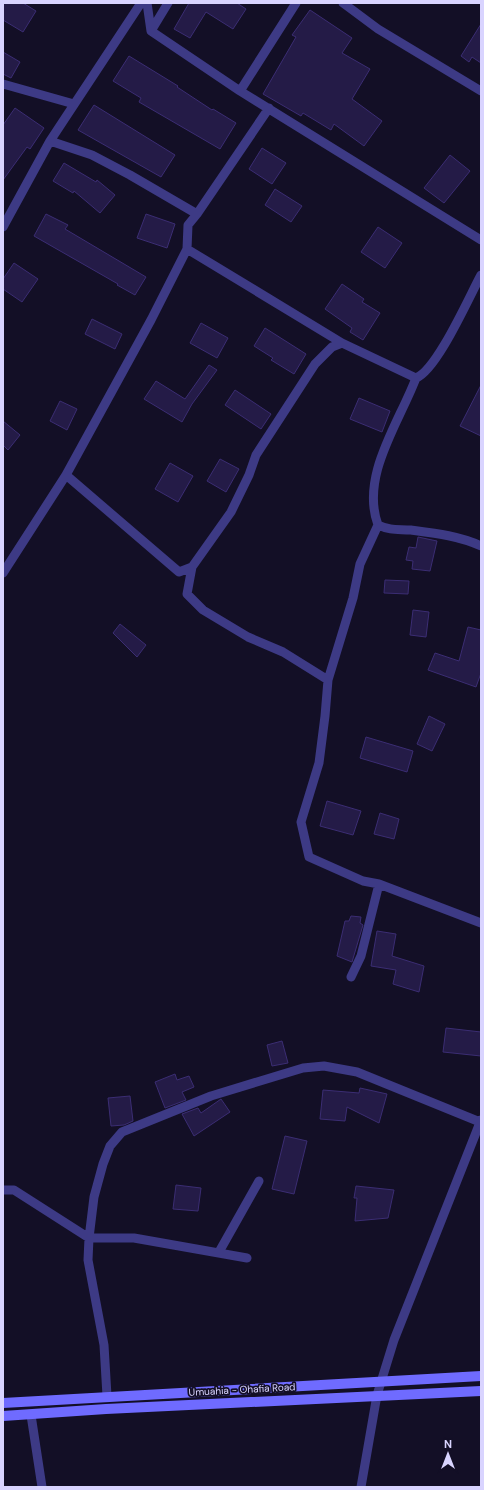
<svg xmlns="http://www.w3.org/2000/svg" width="484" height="1490" viewBox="0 0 484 1490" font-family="'DM Sans',sans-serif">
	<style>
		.building { fill: #241b47; stroke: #3b2d73 }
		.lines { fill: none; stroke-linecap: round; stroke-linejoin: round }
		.minor { stroke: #3d3a85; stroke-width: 9 }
		.secondary { stroke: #6f6bff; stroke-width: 10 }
		.labels { text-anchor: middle; stroke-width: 3.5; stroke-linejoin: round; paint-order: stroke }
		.street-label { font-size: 10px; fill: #d9d4ff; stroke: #130f26 }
	</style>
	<rect width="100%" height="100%" fill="#130f26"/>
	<!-- building -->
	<path class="building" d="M3 3H23L36 11 23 32 3 20Z
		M189 3H237L246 9 233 29 206 12 190 38 174 29Z
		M310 10 352 38 342 53 370 69 352 99 382 121 364 146 334 124 331 130 303 113 301 116 263 94 296 37 292 35Z
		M481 24V63L472 57 469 62 461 56Z
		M3 52 20 62 11 78 3 74Z
		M129 56 178 86 177 87 212 110 213 109 236 123 220 149 139 102 141 98 113 81Z
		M94 105 175 155 161 177 78 130Z
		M15 108 44 128 30 149 27 147 3 180V125Z
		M262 148 286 163 272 184 249 169Z
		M450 155 470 171 444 203 424 188Z
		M64 163 96 182 97 180 115 195 100 213 74 191 73 193 53 181Z
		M275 189 302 206 291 222 265 205Z
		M46 214 68 225 65 229 146 277 135 295 117 285 118 284 34 236Z
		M146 214 175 224 167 248 137 238Z
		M378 227 402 243 385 268 361 252Z
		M14 263 38 279 22 302 3 289V279Z
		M342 284 364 299 362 302 380 313 363 340 350 332 352 328 325 309Z
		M92 319 122 334 115 349 85 334Z
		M201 323 228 338 217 358 190 343Z
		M265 328 306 354 294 374 271 360 273 358 254 346Z
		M209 365 217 370 192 404 182 422 144 399 156 381 185 399Z
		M481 385V436L460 426Z
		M235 390 271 414 261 429 225 405Z
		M359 398 390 411 382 432 350 419Z
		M60 401 77 409 67 430 50 421Z
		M3 421 20 435 8 450 3 445Z
		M220 459 239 469 226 492 207 481Z
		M170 463 193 476 178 502 155 489Z
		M418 537 437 541 430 571 412 569 413 561 406 560 409 547 416 548Z
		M385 580 409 581 408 594 384 593Z
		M413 610 429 612 426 637 410 635Z
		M120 624 146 645 137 657 113 633Z
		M468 627 481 630V673L476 687 428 670 435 653 459 661Z
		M429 716 445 724 432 751 417 744Z
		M366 737 413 751 407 772 360 758Z
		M327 801 361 811 353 835 320 826Z
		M380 813 399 819 394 839 374 834Z
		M351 916 361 917 360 923 363 925 352 962 337 956 345 921H349Z
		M377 931 396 934 392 956 424 966 419 992 393 984 396 970 371 966Z
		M446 1028 481 1032V1056L443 1052Z
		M282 1041 288 1063 272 1066 267 1045Z
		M175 1074 177 1080 189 1076 194 1087 182 1092 186 1100 165 1108 155 1082Z
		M360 1088 387 1094 379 1123 347 1107 345 1121 320 1119 323 1090 359 1093Z
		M130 1096 133 1121 124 1125 111 1126 108 1098Z
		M221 1099 230 1112 194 1136 182 1114 198 1108 201 1113Z
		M285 1136 307 1141 294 1194 272 1189Z
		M176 1185 201 1188 198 1211 173 1209Z
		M356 1186 394 1190 388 1218 355 1221 357 1198H354Z"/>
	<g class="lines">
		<!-- minor -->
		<path class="minor" d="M141 3 50 141 92 155 130 175 197 214
			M147 3 151 31 240 91 481 240
			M343 3 378 29 481 91
			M151 31 168 3
			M3 84 74 104
			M240 91 296 3
			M3 227 50 141
			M187 249 188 225 197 214 269 108
			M481 275C469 297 437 370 416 378 399 423 360 476 378 525 391 531 398 529 411 530 434 533 460 536 481 546
			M66 475 179 572 192 567 231 512 249 475 256 455 315 364 332 347 342 343 416 378
			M192 567 187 594 203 610 248 637 283 652 328 680 325 716 319 763 301 822 309 857 363 881 379 884 361 956 351 977
			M3 573 66 475 151 320 187 249 342 343
			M328 680 353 598 360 564 378 525
			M379 884 481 923
			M3 1190H14L89 1238H134L247 1258
			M219 1252 259 1181
			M107 1396 104 1345 88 1260 89 1238 94 1197 103 1164 110 1146 122 1132 211 1096 303 1068 324 1066 357 1072 480 1122
			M31 1415 42 1487
			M361 1487 377 1395 394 1340 481 1120"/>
		<!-- secondary -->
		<path class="secondary" d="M3 1403 481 1376
			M3 1416 106 1409 481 1391"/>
	</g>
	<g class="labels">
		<!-- street labels -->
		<g class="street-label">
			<text transform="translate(242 1389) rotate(-3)" y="4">Umuahia - Ohafia Road</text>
		</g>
	</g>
	<!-- border -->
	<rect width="484" height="1490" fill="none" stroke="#d9d4ff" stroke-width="8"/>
	<!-- north arrow -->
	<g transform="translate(448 1454)" stroke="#130f26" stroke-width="3" paint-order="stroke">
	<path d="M0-3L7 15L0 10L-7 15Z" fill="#d9d4ff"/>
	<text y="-6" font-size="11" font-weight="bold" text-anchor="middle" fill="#d9d4ff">N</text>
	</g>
</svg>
